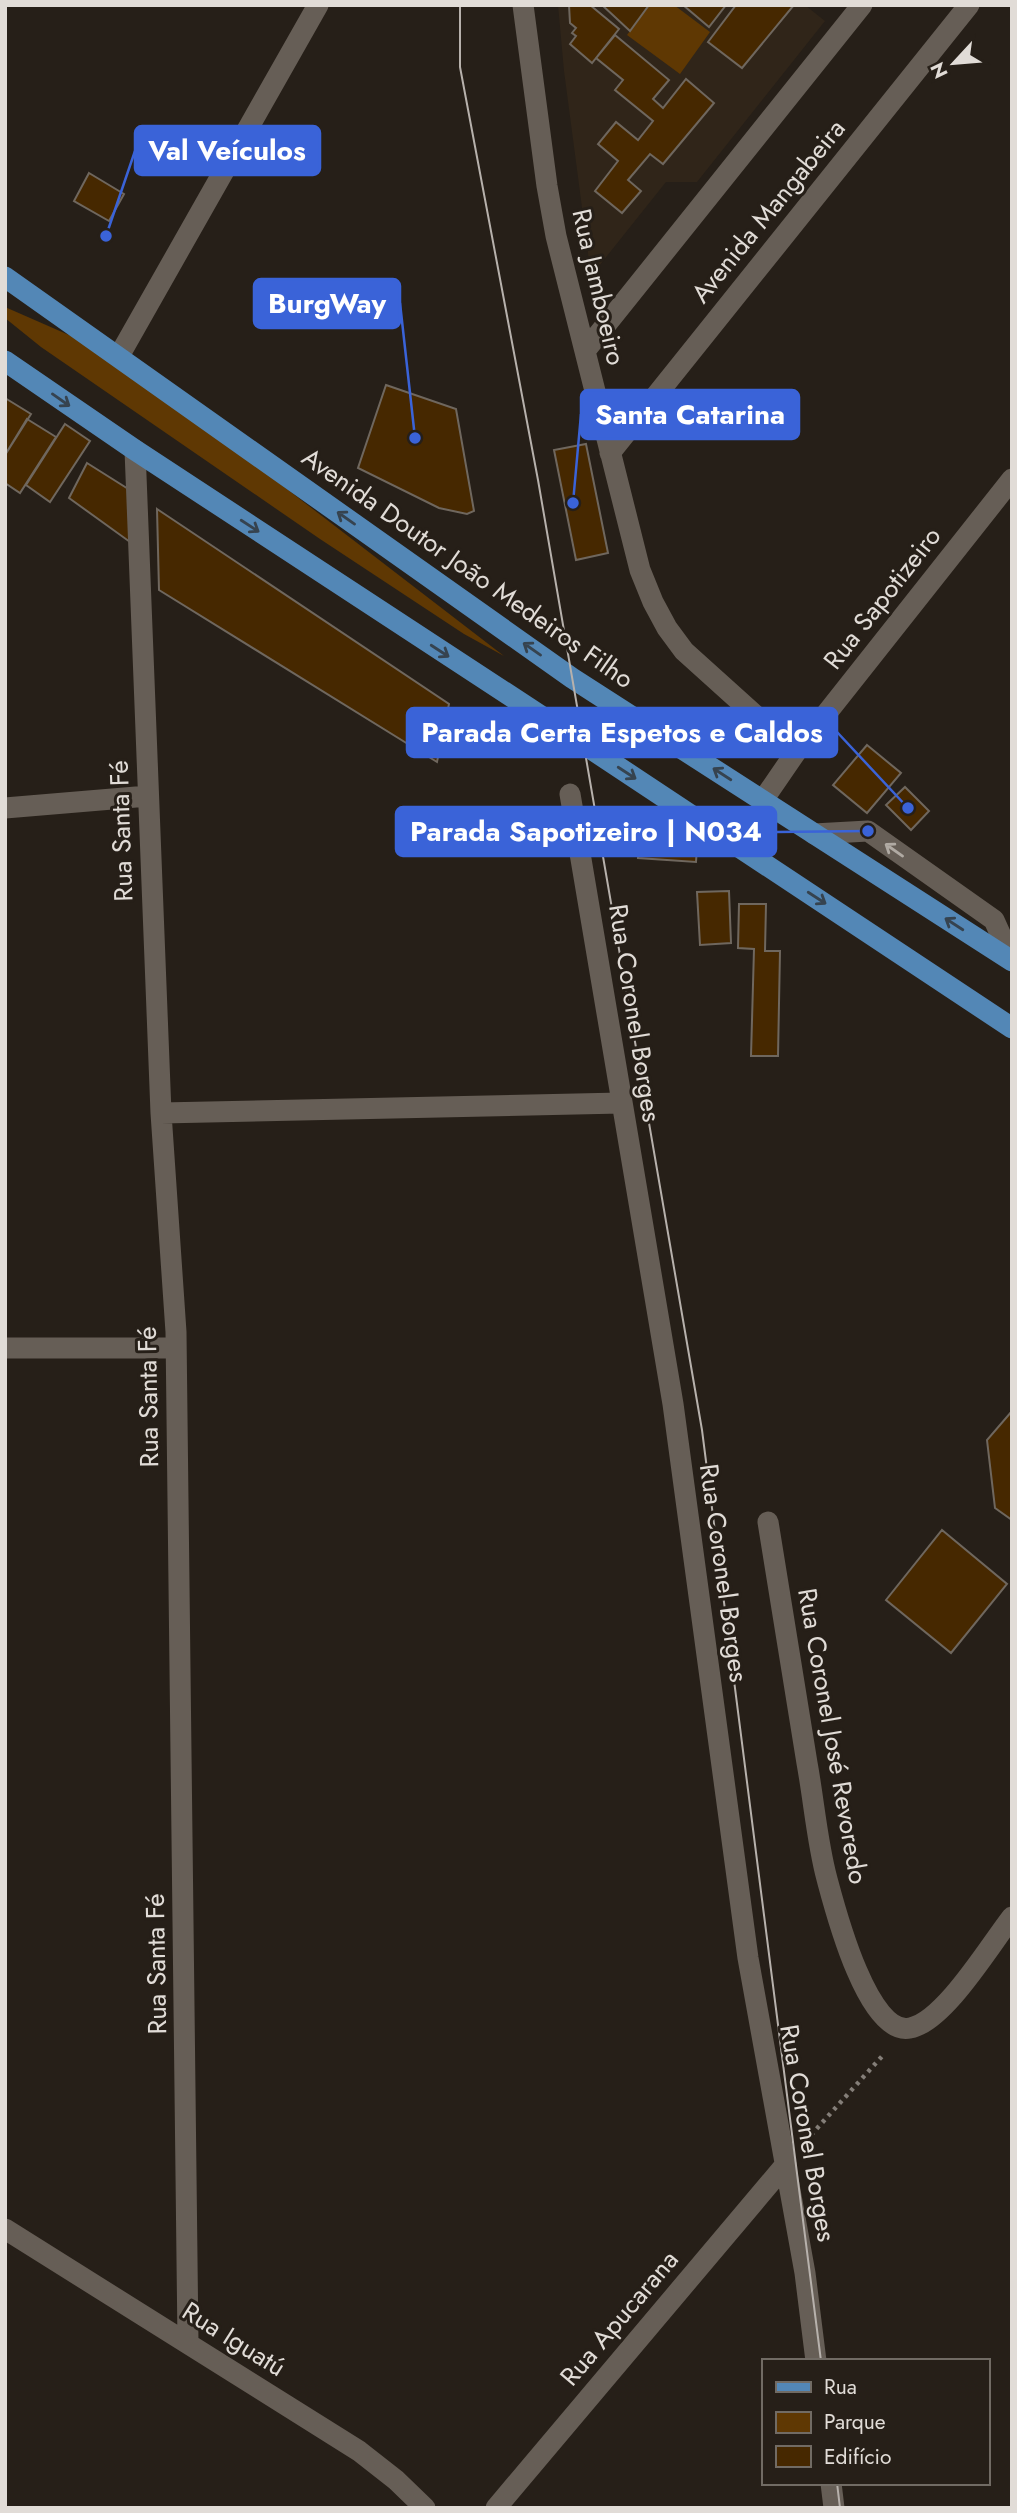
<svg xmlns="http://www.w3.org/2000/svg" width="1017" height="2513" viewBox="0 0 1017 2513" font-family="Jost,sans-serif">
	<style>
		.built { fill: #302519 }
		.green { fill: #5f3803 }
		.building { fill: #462800; stroke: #6f675e; stroke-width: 2 }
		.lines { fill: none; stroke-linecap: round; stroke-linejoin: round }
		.path { stroke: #847e78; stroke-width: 4.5; stroke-dasharray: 3.5 5; stroke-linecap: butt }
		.lane { stroke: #665e56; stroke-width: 21 }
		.street { stroke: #665e56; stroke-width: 21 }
		.primary { stroke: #5387b6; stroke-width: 21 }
		.tram { stroke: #b7b1ac; stroke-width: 2 }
		.oneway { stroke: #36434f }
		.oneway2 { stroke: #b0aaa3 }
		.labels { text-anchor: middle; stroke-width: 6; stroke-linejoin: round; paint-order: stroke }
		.street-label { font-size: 26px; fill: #e1dcd7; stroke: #261f18 }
		.leader { fill: none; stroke: #3a63d8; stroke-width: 2.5 }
		.callout-dot { fill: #3a63d8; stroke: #261f18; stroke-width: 2.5 }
		.callout { fill: #3a63d8; stroke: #3a63d8; stroke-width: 2.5 }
		.callout-label { font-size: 28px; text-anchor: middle; font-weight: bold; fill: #fff }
	</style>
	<rect width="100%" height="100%" fill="#261f18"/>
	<!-- built -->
	<path class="built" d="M558 5H805L825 21 697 182H666L591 276 564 71Z"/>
	<!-- green -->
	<path class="green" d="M649 5H674L710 32 680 74 627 35Z
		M5 307 110 353 504 656 464 634 320 539 41 347 5 318Z"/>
	<!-- building -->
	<path class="building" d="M569 5H590L619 29 592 63 570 44 576 36 572 33 576 28 570 23Z
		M602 5H649L630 31Z
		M683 5H726L709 27Z
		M736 5H794L742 68 708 42Z
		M615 35 669 80 653 99 663 108 686 79 714 103 663 164 650 154 628 180 641 191 622 213 595 191 618 161 598 144 616 122 638 140 653 121 615 90 623 80 596 58Z
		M89 173 124 194 109 221 74 201Z
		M386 385 456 409 474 511 467 514 439 508 358 468Z
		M5 398 31 414 5 455Z
		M27 419 56 437 20 493 5 483V455Z
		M65 424 90 441 50 502 26 485Z
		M586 444 608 553 576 560 554 450Z
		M87 463 133 492 130 542 69 498Z
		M157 509 449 704 437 762 159 590Z
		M867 745 901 773 867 813 833 785Z
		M905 787 929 811 911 830 886 805Z
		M640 827 698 832 696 862 638 858Z
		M729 891 731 943 700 945 697 892Z
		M739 904H766L765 951H780L778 1056H751L754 949 738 948Z
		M1012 1411V1520L995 1508 987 1440Z
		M942 1530 1007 1584 951 1653 886 1600Z"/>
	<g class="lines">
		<!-- path -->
		<path class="path" d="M811 2135 885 2053"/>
		<!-- lane -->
		<path class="lane" d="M814 834 868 831 994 920 1012 960"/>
		<!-- street -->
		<path class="street" d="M523 5 547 186 556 236 640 570 653 602 667 628 684 651 796 752 763 800
			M585 351 862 5
			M119 356 318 5
			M135 450 161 1113 176 1332 188 2343
			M610 453 969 5
			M796 752 1012 479
			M570 794 673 1404 748 1958 805 2273 816 2361
			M5 808 148 796
			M161 1113 621 1103
			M5 1348H176
			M768 1522C781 1602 794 1683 807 1763 814 1801 817 1842 827 1879 835 1909 868 2037 910 2028 944 2022 990 1945 1012 1917
			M5 2229 359 2451 396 2480 425 2508
			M831 2483 834 2508
			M496 2508 786 2164"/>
		<!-- primary -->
		<path class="primary" d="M5 277 572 678 1012 961
			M5 361 135 450 570 735 1012 1028"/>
		<!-- tram -->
		<path class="tram" d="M460 5V67L538 480 702 1430 821 2361
			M837 2483 840 2508"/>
	</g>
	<!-- one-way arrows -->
	<defs><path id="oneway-shaft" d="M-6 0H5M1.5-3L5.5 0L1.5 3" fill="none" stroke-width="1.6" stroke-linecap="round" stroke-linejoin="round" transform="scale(1.75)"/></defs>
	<g class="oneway">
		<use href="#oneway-shaft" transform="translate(61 400) rotate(35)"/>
		<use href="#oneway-shaft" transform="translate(346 518) rotate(-145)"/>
		<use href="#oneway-shaft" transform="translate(250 526) rotate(33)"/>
		<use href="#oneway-shaft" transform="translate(532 649) rotate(-145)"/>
		<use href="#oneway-shaft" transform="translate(440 651) rotate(33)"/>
		<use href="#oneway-shaft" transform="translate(627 773) rotate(33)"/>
		<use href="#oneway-shaft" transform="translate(722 774) rotate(-147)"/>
		<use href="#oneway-shaft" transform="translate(817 898) rotate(33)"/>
		<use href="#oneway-shaft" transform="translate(954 924) rotate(-147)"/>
	</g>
	<use class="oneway2" href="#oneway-shaft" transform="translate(894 850) rotate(-145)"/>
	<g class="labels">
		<!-- street labels -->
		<g class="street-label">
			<text transform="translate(768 211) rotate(-51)" y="9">Avenida Mangabeira</text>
			<text transform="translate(599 287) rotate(77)" y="9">Rua Jamboeiro</text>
			<text transform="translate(468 568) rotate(35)" y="9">Avenida Doutor João Medeiros Filho</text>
			<text transform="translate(882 598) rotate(-52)" y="9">Rua Sapotizeiro</text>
			<text transform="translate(121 831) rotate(-92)" y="9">Rua Santa Fé</text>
			<text transform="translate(635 1013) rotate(81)" y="9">Rua Coronel Borges</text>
			<text transform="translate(148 1397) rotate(-91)" y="9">Rua Santa Fé</text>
			<text transform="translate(724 1573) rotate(82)" y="9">Rua Coronel Borges</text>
			<text transform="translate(833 1736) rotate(80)" y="9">Rua Coronel José Revoredo</text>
			<text transform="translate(156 1964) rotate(-91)" y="9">Rua Santa Fé</text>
			<text transform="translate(808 2133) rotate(80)" y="9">Rua Coronel Borges</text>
			<text transform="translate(619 2318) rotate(-50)" y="9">Rua Apucarana</text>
			<text transform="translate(234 2339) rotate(32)" y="9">Rua Iguatú</text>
		</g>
	</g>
	<!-- callouts -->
	<path class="leader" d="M106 236L135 151M415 438L400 303M573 503L581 414M908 808L837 732M868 831L776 832"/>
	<g class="callout-dot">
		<circle cx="106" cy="236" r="7"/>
		<circle cx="415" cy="438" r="7"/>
		<circle cx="573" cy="503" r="7"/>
		<circle cx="908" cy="808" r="7"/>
		<circle cx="868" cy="831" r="7"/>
	</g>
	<g class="callout">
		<rect x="135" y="126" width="185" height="49" rx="7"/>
		<rect x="254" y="279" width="146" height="49" rx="7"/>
		<rect x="581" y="390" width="218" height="49" rx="7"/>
		<rect x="407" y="708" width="430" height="49" rx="7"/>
		<rect x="396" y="807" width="380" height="49" rx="7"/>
	</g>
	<g class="callout-label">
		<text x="227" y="160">Val Veículos</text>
		<text x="327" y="313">BurgWay</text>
		<text x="690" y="424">Santa Catarina</text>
		<text x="622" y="742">Parada Certa Espetos e Caldos</text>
		<text x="586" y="841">Parada Sapotizeiro | N034</text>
	</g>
	<!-- border -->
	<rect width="1017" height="2513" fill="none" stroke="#e1dcd7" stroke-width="14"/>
	<!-- legend -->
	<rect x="762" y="2359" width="228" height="126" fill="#261f18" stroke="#716b64" stroke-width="2"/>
	<rect x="776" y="2382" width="35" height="10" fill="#5387b6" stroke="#716b64" stroke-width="2"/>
	<text x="824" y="2394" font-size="21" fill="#e1dcd7">Rua</text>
	<rect x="776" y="2412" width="35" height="21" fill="#5f3803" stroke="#716b64" stroke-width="2"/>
	<text x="824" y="2429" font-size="21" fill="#e1dcd7">Parque</text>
	<rect x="776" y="2446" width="35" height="21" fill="#462800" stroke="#716b64" stroke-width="2"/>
	<text x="824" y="2464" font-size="21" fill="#e1dcd7">Edifício</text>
	<!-- north arrow -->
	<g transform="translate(954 63) rotate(244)" stroke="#261f18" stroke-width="5" paint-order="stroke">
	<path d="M0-5L12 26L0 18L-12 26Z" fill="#e1dcd7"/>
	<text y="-10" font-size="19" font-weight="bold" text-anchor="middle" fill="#e1dcd7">N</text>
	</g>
</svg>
